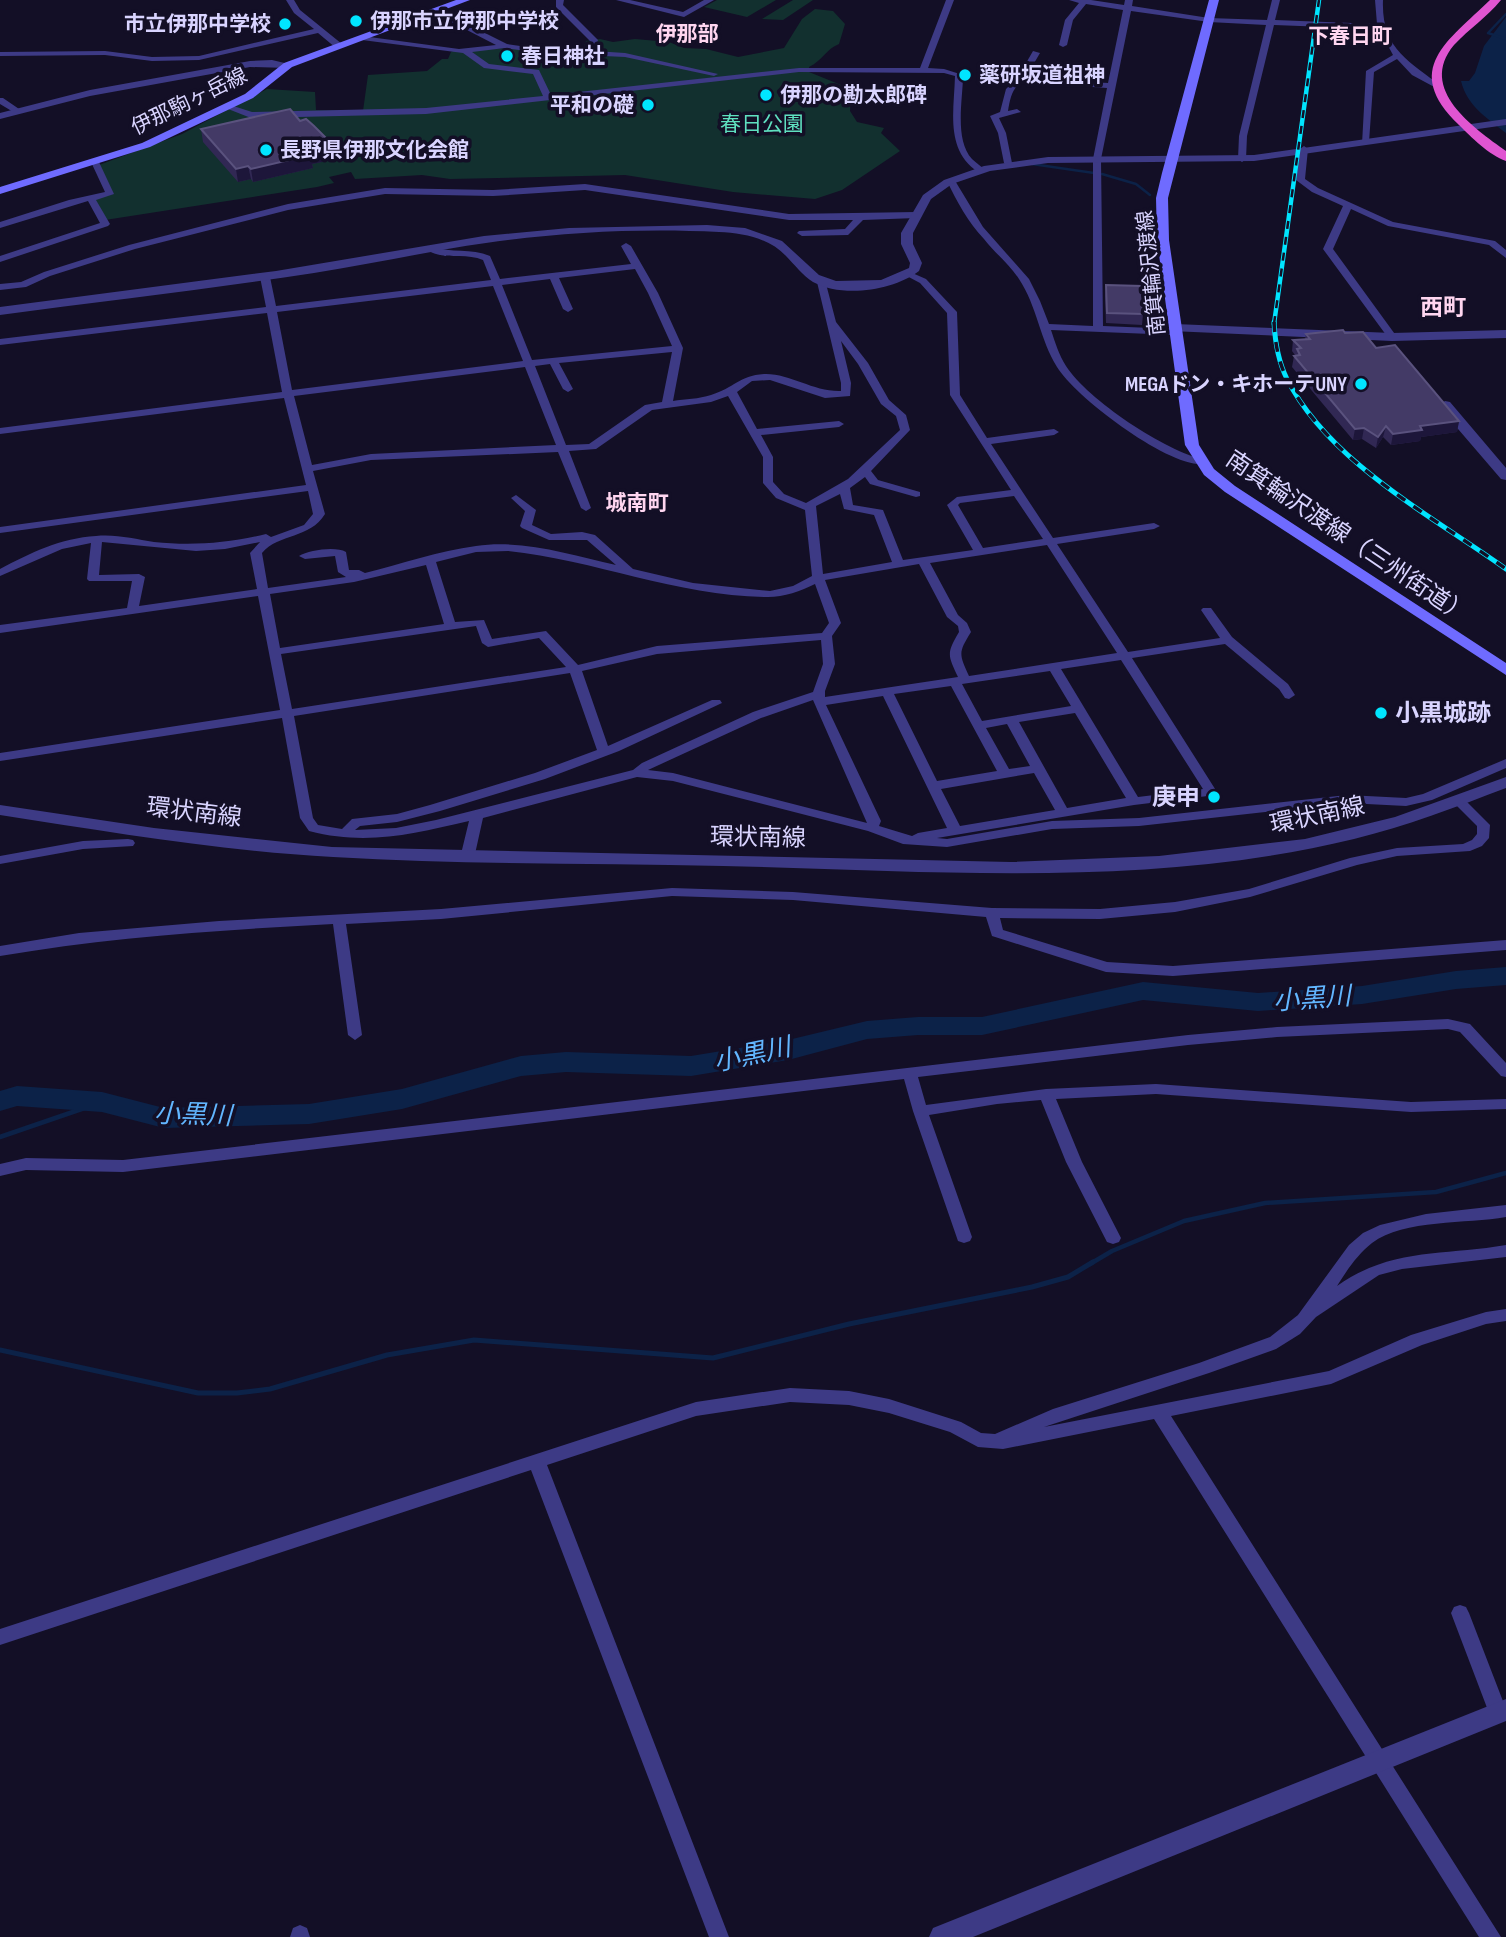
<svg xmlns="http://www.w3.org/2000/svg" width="1506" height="1937" viewBox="0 0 1506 1937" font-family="'Sofia Sans Condensed','Noto Sans JP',sans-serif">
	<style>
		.green { fill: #12302f }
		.water { fill: #0c2248 }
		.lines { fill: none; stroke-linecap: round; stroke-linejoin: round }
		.stream-far2 { stroke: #0c2248; stroke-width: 2.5 }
		.stream-far1 { stroke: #0c2248; stroke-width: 4.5 }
		.stream { stroke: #0c2248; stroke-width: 5 }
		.river { fill: #0c2248; fill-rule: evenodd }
		.minor { fill: #3d3a85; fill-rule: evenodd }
		.tertiary { fill: #3d3a85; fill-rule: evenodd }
		.secondary { fill: #6f6bff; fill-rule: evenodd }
		.trunk { fill: #e055d1; fill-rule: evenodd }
		.rail-far1-casing { stroke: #00e5ff; stroke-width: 4.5 }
		.rail-casing { stroke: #00e5ff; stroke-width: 5 }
		.rail-far1 { stroke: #130f26; stroke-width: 2.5; stroke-dasharray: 8; stroke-linecap: butt }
		.rail { stroke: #130f26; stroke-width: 3.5; stroke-dasharray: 10; stroke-linecap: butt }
		.wall { fill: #312854 }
		.shaded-wall { fill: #1d163a }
		.building { fill: #433a66; stroke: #5a527e; stroke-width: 2 }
		.poi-dot { fill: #00e5ff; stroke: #130f26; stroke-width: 2.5 }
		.labels { text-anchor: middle; stroke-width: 7; stroke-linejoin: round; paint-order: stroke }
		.far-poi-label { font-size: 21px; font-weight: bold; fill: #d9d4ff; stroke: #130f26; text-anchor: start }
		.far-neighbourhood-label { font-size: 21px; font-weight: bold; fill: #ffd6f0; stroke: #130f26 }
		.far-street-label { font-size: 21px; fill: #d9d4ff; stroke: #130f26 }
		.far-park-label { font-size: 21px; fill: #5fe0c0; stroke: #130f26 }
		.far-quarter-label { font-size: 23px; font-weight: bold; fill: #ffd6f0; stroke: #130f26 }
		.street-label { font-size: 24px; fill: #d9d4ff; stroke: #130f26 }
		.poi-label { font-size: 24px; font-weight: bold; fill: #d9d4ff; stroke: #130f26; text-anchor: start }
		.water-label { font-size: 26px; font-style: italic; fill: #62b6ff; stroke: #130f26 }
	</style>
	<rect width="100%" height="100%" fill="#130f26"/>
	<!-- green -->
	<path class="green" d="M717 0H776L747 17 704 7Z
		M793 0H813L783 20 762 19Z
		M815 9 833 11 845 24 839 44C826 49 822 61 809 67V72L851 89 850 111 857 122 884 128 881 133 900 151 842 190 815 199 733 192 625 175 450 179 422 175 355 179 351 172 329 177 334 183 317 187 105 220 94 198 113 194 99 165 182 134 267 89 315 92 316 110 363 111 368 75 427 71 442 59H448L451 52 457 49 526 48C536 55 539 56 552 52L551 49 584 46 586 41 600 39 613 42 635 39 669 42 684 48 706 49 738 57 784 48 802 19Z"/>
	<!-- water -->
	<path class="water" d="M1506 17V133C1487 118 1467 106 1461 81H1469L1475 73 1484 46Z"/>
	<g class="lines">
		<!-- stream-far2 -->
		<path class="stream-far2" d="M1506 14 1488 33 1506 39
			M1032 164 1094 173
			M1102 174 1136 184 1150 195"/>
		<!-- stream-far1 -->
		<path class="stream-far1" d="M0 1137 102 1102
			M1090 1264 1112 1251 1184 1221 1265 1203 1436 1192 1506 1173"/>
		<!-- stream -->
		<path class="stream" d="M0 1350 198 1393H237L270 1389 387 1355 474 1340 713 1358 849 1324 1032 1287 1068 1277 1093 1262"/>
		<!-- river -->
		<path class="river" d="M1506 967V985L1456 989 1362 1004 1258 1011 1143 1000 982 1035H918L867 1039 788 1060 691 1076 566 1072 521 1076 402 1109 309 1124 164 1128 102 1112 17 1106 0 1111V1091L17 1086 102 1092 164 1108 309 1104 402 1089 521 1056 566 1052 691 1056 788 1040 867 1021 918 1017H982L1143 982 1258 993 1362 986 1456 971Z"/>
		<!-- minor -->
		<path class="minor" d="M286 0H294L300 10 342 44V48H336L318 33 199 60 152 61 105 55 0 56V52L105 51 152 57 199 56 314 29 294 13Z
			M556 0H564L563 5 598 40 594 51 625 53 718 74 714 76 625 57 541 53 505 48 472 52 489 64 539 70 551 95 799 68H920L946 0H954L928 68 944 69 963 75C963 100 954 139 972 159 976 163 981 166 985 170L978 172C945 150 954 111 955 76L944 73 799 72 426 114 251 118 223 107 227 104 252 112 426 108 543 96 533 74 484 68 463 53 362 40 358 38 362 36 459 49 496 45 434 13V9H437L507 44 541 49 586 51 591 42 556 7Z
			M616 0H630L683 12 704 0H714L684 17Z
			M1069 0H1091L1124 5 1125 0H1133L1132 6 1209 18 1267 20 1272 0H1280L1275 20 1377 24 1375 0H1383C1381 49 1409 61 1442 87L1438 89 1412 75 1397 59 1374 72 1369 142 1362 144 1366 71 1393 55 1379 29 1274 25 1247 136 1246 159 1242 162 1238 159 1239 136 1266 25 1209 22 1131 11 1101 159 1103 326 1176 329 1181 332 1176 335 1051 330C1055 342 1059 355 1066 366 1088 400 1165 451 1205 460V464C1170 469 1075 397 1057 367 1040 340 1037 306 1019 279 1009 264 995 253 984 239 968 222 957 202 947 181L954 179 983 227 1029 279 1040 301 1049 324 1093 326V159L1107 88 1022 82C1012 88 1010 99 1008 111L1017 109 1021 112 999 118 1006 133 1012 163 1008 166 1004 163 998 133 990 116 1000 112 1006 89 1018 77 1033 51 1040 53 1026 77 1108 83 1123 10 1086 4 1073 20 1067 45 1063 47 1059 45 1065 20 1079 3Z
			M0 98H3L22 111 15 113 0 104Z
			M1304 146 1308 149 1305 179 1318 188 1393 222 1495 241 1506 250V258L1489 245 1388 226 1351 209 1333 249 1397 337 1389 339 1323 249 1343 206 1312 192 1296 180 1300 149Z
			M95 159 99 162 114 194 96 200 110 224 108 226 0 262V256L100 223 88 201 0 228V222L69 200 105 192 91 162Z
			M585 184 789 214 916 212 921 215 916 218 863 220 848 235 802 236 797 233 799 231 845 229 853 220H789L585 190 493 196 385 194 288 210 135 249 50 276 26 287 0 290V284L21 282 44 272 129 245 288 204 385 188 493 190Z
			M626 243 631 246 658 293 683 348 673 401C685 399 699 399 711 395 735 388 739 375 766 374 791 374 814 392 841 391V383L817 282 825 280 836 322 868 363 889 400 906 415 910 430 871 471 878 480 920 492V496L916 497 870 484 865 477 850 488 853 505 883 510 903 560 973 550 947 505 957 497 1011 490 950 395 947 313 920 283 905 275 910 272 926 279 957 312 960 395 987 438 1054 429 1059 432 1054 435 991 444 1053 538 1154 523 1160 526 1154 529 1057 544 1128 652 1220 638 1201 610 1203 608H1211L1232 637 1288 684 1295 695 1289 699 1285 698 1279 689 1225 644 1132 658 1217 792 1216 795 1134 805 937 838 947 839 1052 821 1139 818 1347 795 1406 798 1423 794 1506 759V768L1432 800 1406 806 1347 803 1139 826 1052 829 947 847 903 844 868 831 673 781 637 777 483 818 475 854 468 858 461 854 469 821C412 834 367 846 309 831L300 818 282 718 0 761V753L280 710 258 596 0 633V625L127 608 132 581H89L87 579 91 543 62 549 0 576V569C30 553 61 538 96 536 116 534 135 539 154 542 193 546 229 543 266 534L271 537 304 525 313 514 308 491 0 533V527L306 485 284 398 0 434V428L282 392 267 313 0 345V339L266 307 260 277 265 274 270 277 276 306 491 280 483 260C465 252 444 261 427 250L432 247C451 253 471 248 490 256L500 279 631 264 621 246ZM635 269 648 293 672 346 532 360 502 285 550 279 563 309 568 312 573 309 559 278ZM493 286 523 361 292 390 277 312ZM841 341 858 364 881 404 896 416 900 430 848 479 806 503 784 494 773 482V457L761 435 839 427 844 424 839 421 757 429 737 392 752 381 770 380 825 398 850 396 851 383ZM672 352 662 402 645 405 589 444 566 445 535 366 550 364 563 389 568 392 573 389 559 363ZM525 367 556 445 371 454 312 465 294 396ZM728 396 763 457V483L776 498 805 510 812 576 793 586 770 591 693 583 633 569 595 535 582 532 551 534 532 525 536 510 516 495 511 498 525 511 520 526 522 528 549 540H587L616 565C571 555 523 539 476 546 439 551 401 564 365 573L359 570H349L346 552C336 546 309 550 299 556L305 559 335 556 338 572 346 577 268 588 262 553C279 533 310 539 325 514L313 471 371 460 558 452 581 508 586 511 591 508 569 451 596 449 652 410 711 402ZM840 494 844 509 874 515 892 562 823 574 816 506ZM1014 496 1043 539 983 548 958 505 960 503ZM102 542 196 551 225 549 260 542 250 553 257 589 139 606 145 577 139 574 99 575ZM1047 545 1117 653 969 676C959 654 958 653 971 632L967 623 958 615 930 563ZM508 551C595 560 680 597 768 597 784 597 801 591 815 584L829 623 822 633 657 646 578 665 546 631 492 639 484 620 455 622 436 562 476 552ZM919 564 947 617 958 626 959 632C946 654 948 655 958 677L825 697V691L835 664 832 636 841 623 825 580ZM426 565 444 624 280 648 270 594 354 582ZM476 626 482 643 488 647 539 638 566 667 292 709 281 654ZM821 640 823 664 813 692 753 712 642 763 633 770 436 820 396 828 355 830 360 826 397 822 440 811 545 779 619 751 722 703 720 700H712L608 746 582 671 657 654ZM1121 660 1203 789 1138 797 1061 669ZM1050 671 1071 706 982 721 962 684ZM570 673 597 750 535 773 430 805 397 814 352 819 342 829 318 825 313 818 294 716ZM951 686 997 771 937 781 894 694ZM883 696 947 828 918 833 912 836 879 826 881 821 826 705ZM813 700 867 823 673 773 648 770 761 718ZM1075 713 1126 798 1067 808 1019 722ZM1007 724 1030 766 1009 769 986 728ZM1034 773 1055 810 960 826 941 789Z
			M1457 796 1462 797 1490 825 1489 838 1482 846 1470 851 1397 856 1357 865 1250 897 1175 912 1100 919 1000 918 1003 930 1107 962 1173 966 1506 940V950L1173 976 1106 972 992 936 986 917 793 900 672 896 441 919 346 924 362 1035 355 1040 348 1035 333 924C221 930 111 937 0 956V946L79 933 219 921 441 909 672 888 793 892 992 908 1100 909 1175 902 1249 889 1350 858 1397 848 1463 844 1472 840 1477 834V826L1451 800Z
			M128 839 133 840 135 843 133 846 83 849 0 864V856L83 841Z
			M1448 1019 1470 1024 1506 1063V1077L1501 1076 1460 1032 1448 1029 1277 1037 1188 1045 918 1077 926 1105 1046 1089 1156 1084 1411 1102 1506 1099V1109L1411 1112 1156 1094 1056 1099 1082 1162 1121 1238 1119 1242 1113 1244 1107 1242 1066 1162 1041 1100 997 1104 929 1115 972 1237 970 1241 964 1243 958 1241 913 1111 904 1079 123 1172 26 1170 0 1176V1164L26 1158 123 1160 1188 1035 1277 1027Z
			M1506 1205V1217C1467 1224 1404 1219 1372 1243 1357 1255 1347 1270 1337 1286 1392 1247 1444 1256 1506 1245V1257L1402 1269 1379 1275 1316 1317 1300 1334 1276 1349 1209 1373 1044 1427 1329 1371 1411 1335 1486 1312 1506 1309V1321L1486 1324 1422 1345 1331 1384 1171 1416 1501 1937H1479L1154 1419 1003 1449 978 1447 950 1432 889 1413 849 1405 790 1402 696 1416 547 1465 729 1937H709L531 1470 0 1645V1629L696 1402 790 1388 849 1391 889 1399 961 1422 981 1433 995 1434 1053 1409 1199 1363 1270 1337 1298 1315 1349 1245 1363 1233 1380 1225 1426 1214Z
			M1460 1605 1466 1607 1469 1613 1506 1709 1505 1719 1498 1722 1491 1719 1489 1713 1451 1613 1454 1607Z
			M300 1925 307 1928 310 1937H290L293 1928Z"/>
		<!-- tertiary -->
		<path class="tertiary" d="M272 60 293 65 288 68 250 67 90 96 0 119V113L90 90 250 61Z
			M1506 119V125L1254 161 1048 163 990 171 952 184 931 199 913 233V244L922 263 919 271C893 291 842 298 813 282 802 275 795 265 786 256 769 238 743 233 719 232 642 228 562 232 486 243 429 251 372 264 314 273 210 289 105 301 0 315V307L276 271 484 236 569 228 707 225 745 228 782 241 819 275 836 281 881 280 909 268 910 263 901 244V233L923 195 944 180 984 166 1048 157 1254 155Z
			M1175 324 1392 333 1506 330V338L1392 341 1171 331 1169 328Z
			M1445 401 1450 402 1506 468V480L1501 479 1440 408 1439 405Z
			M1506 777V788C1456 807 1407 826 1354 839 1149 889 932 871 723 866 593 863 463 865 333 857 222 851 110 832 0 815V805L154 828 332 847 1011 862 1159 856 1305 839 1395 817Z
			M1506 1699V1721L973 1937H929L933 1928Z"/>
		<!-- secondary -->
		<path class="secondary" d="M456 0H470L292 67 253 98 150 147 0 194V187L142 143 245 94 284 63Z
			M1209 0H1219L1168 198 1169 240 1199 445 1214 469 1235 486 1506 663V675L1225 492 1204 475 1185 445 1157 240 1156 198 1162 173Z"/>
		<!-- trunk -->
		<path class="trunk" d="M1490 0H1501C1487 17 1469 29 1454 45 1417 89 1474 128 1506 151V161C1489 155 1471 137 1459 125 1401 69 1448 41 1490 0Z"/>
		<!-- rail-far1 casing -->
		<g class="rail-far1-casing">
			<path id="rail-far1" d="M1274 324 1319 0"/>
		</g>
		<!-- rail casing -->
		<g class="rail-casing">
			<path id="rail" d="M1274 322C1275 342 1278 361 1287 379 1329 462 1432 516 1506 569"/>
		</g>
		<!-- rail-far1 -->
		<use href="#rail-far1" class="rail-far1"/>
		<!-- rail -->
		<use href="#rail" class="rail"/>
	</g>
	<!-- wall -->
	<path class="wall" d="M201 129 336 159 312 164 313 168 253 182 251 179 238 182 203 142Z
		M1106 285 1143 314 1142 325 1106 323 1105 296Z
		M1345 333 1376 348 1459 421 1457 432 1421 437 1420 441 1391 445 1383 437 1376 448 1362 439 1353 440 1292 367 1294 356 1295 355 1292 351 1293 340 1305 339 1306 334Z"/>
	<!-- shaded-wall -->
	<path class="shaded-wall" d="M334 146 336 159 312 164 313 168 253 182 251 169 308 152Z
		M248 166 251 179 238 182 236 169Z
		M1459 421 1457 432 1421 437 1420 441 1391 445 1393 434 1420 426Z
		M1386 426 1383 437 1376 448 1378 437Z
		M1364 428 1362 439 1353 440 1355 429Z"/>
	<!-- building -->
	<path class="building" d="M290 109 300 121 306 119 314 126 334 146 308 152 311 155 251 169 248 166 236 169 201 129Z
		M1106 285 1142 286 1143 314 1107 313Z
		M1343 330 1345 333 1363 332 1376 348 1395 345 1459 421 1420 426 1422 430 1393 434 1386 426 1378 437 1364 428 1355 429 1294 356 1300 355 1297 349 1301 348 1293 340 1310 339 1306 334Z"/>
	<!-- markers -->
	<g class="poi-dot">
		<circle cx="356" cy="21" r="7"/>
		<circle cx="285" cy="24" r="7"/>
		<circle cx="507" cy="56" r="7"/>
		<circle cx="965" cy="75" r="7"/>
		<circle cx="766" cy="95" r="7"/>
		<circle cx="648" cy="105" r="7"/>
		<circle cx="266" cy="150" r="7"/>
		<circle cx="1361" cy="384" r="7"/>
		<circle cx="1381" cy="713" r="7"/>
		<circle cx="1214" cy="797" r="7"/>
	</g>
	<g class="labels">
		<!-- far-poi labels -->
		<g class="far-poi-label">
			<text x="370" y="28">伊那市立伊那中学校</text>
			<text x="271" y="31" text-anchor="end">市立伊那中学校</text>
			<text x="521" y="63">春日神社</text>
			<text x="979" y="82">薬研坂道祖神</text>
			<text x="780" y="102">伊那の勘太郎碑</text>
			<text x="634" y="112" text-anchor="end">平和の礎</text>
			<text x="280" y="157">長野県伊那文化会館</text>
			<text x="1347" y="391" text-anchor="end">MEGAドン・キホーテUNY</text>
		</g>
		<!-- far-neighbourhood labels -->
		<g class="far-neighbourhood-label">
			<text x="687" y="41">伊那部</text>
			<text x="1350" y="43">下春日町</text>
			<text x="637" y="510">城南町</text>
		</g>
		<!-- far-street labels -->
		<g class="far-street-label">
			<text transform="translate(189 101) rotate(-26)" y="7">伊那駒ヶ岳線</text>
			<text transform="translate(1151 273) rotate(-96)" y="7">南箕輪沢渡線</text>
		</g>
		<!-- far-park labels -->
		<g class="far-park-label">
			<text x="762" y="131">春日公園</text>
		</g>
		<!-- far-quarter labels -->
		<g class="far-quarter-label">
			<text x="1443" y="315">西町</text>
		</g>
		<!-- street labels -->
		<g class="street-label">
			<text transform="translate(1348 537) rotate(34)" y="8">南箕輪沢渡線（三州街道）</text>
			<text transform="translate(194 812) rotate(7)" y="8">環状南線</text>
			<text transform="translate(1317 815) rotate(-12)" y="8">環状南線</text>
			<text transform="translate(758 837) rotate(1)" y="8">環状南線</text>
		</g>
		<!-- poi labels -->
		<g class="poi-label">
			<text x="1395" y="721">小黒城跡</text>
			<text x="1200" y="805" text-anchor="end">庚申</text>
		</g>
		<!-- water labels -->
		<g class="water-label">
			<text transform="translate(1312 998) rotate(-4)" y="9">小黒川</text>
			<text transform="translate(752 1054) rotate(-12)" y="9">小黒川</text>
			<text transform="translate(193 1114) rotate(2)" y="9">小黒川</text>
		</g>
	</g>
</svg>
